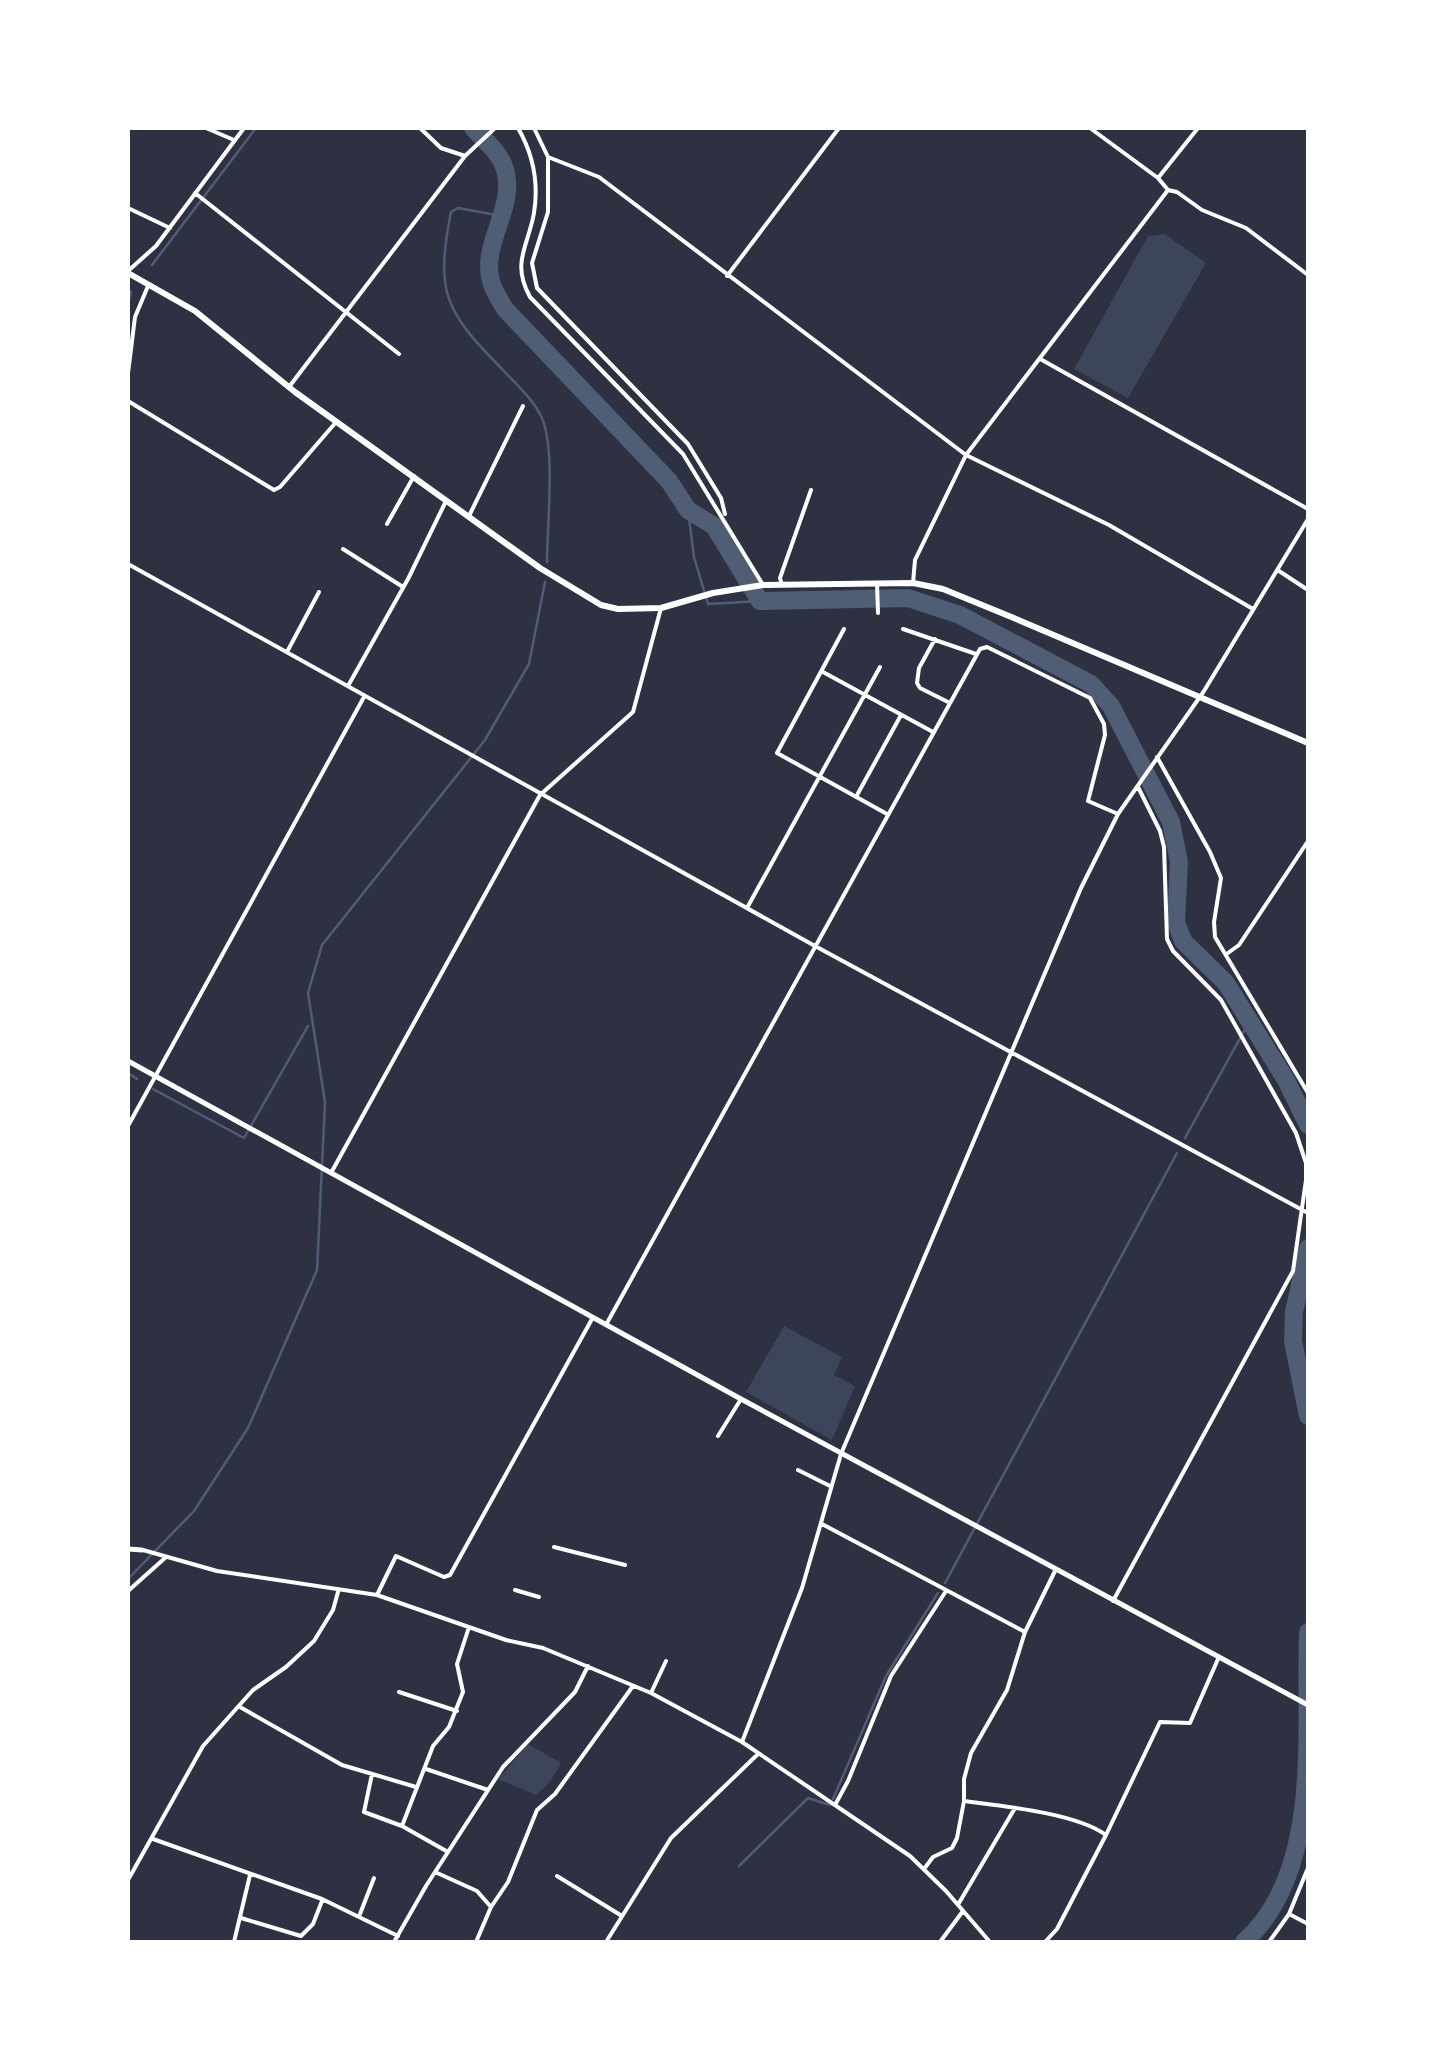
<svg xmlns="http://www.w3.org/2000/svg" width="1436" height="2070" viewBox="0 0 1436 2070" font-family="'Archivo Narrow',sans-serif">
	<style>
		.green { fill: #3c4559 }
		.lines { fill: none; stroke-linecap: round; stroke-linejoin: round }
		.stream { stroke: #4f5d75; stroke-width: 2.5 }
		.river { stroke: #4f5d75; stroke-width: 18 }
		.minor { stroke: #fff; stroke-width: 4 }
		.tertiary { stroke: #fff; stroke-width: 5 }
		.primary { stroke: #fff; stroke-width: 6 }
	</style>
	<rect width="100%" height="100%" fill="#2d3142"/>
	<!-- green -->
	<path class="green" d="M1165 234 1206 263 1128 398 1074 369 1148 236Z
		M784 1326 842 1357 834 1375 855 1386 832 1440 746 1392Z
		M528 1744 561 1763 550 1782 536 1795 498 1779Z"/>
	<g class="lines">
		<!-- stream -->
		<path class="stream" d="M502 216 458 208 451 212C435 293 445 311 502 369 516 384 532 398 541 416 556 446 547 526 547 562
			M152 265 256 128
			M128 304 131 292
			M688 510 694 557 708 604 760 601
			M128 1073 137 1079
			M153 1089 244 1138 308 1026
			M1185 1138 1249 1022
			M128 1579 194 1511 248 1428 317 1270 325 1102 308 993 322 945 485 740 529 664 545 582
			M945 1583 1177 1153
			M833 1799 886 1676 938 1593
			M739 1866 808 1798 830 1805"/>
		<!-- river -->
		<path class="river" d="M473 128C483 139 498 151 503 164 520 205 480 241 491 281 493 290 500 300 505 309L669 481 688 510 714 526 760 601 908 598 960 615 1091 684 1111 706 1171 822 1179 862 1176 922 1183 941 1226 983 1286 1080 1308 1125
			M1308 1248 1294 1312 1293 1341 1308 1416
			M1244 1942C1324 1870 1304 1730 1308 1632"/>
		<!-- minor -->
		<path class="minor" d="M206 128 234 140
			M420 128 441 148 465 156
			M518 128C533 154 539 182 534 213 528 247 511 262 530 297L683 454 763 585
			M534 128 548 157 599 177 966 455 1109 525 1253 609
			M1090 128 1158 178 1168 190 1177 192 1202 210 1246 228 1308 275
			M548 158V212L532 263 537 288 688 444 721 498 725 514
			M1158 178 1198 128
			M195 193 399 354
			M128 208 170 228
			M128 271 156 246 244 128
			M727 276 839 128
			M1042 360 1308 509
			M128 373 135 317 148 286
			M289 387 465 156 495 128
			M128 401 274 490 280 487 337 421
			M469 516 523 406
			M387 524 414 476
			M343 549 403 587
			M128 564 815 946 1308 1213
			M1279 571 1308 590
			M877 583 878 613
			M913 583 915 560 966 455 1168 190
			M782 585 780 578 811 490
			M844 629 777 753 887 814
			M903 629 976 654
			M935 639 919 668 917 683 920 688 948 702
			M287 652 319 592
			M823 672 933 732
			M348 686 408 579 446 501
			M1157 757 1210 852 1221 878 1214 922 1215 937 1308 1093
			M856 797 901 715
			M747 908 880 667
			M1228 953 1239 945 1308 841
			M128 1126 364 697
			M331 1173 540 795 633 712 661 608
			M607 1323 980 649 987 647 1090 698 1104 724 1105 735 1088 801 1118 814
			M718 1436 741 1399
			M798 1470 830 1486
			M822 1524 1025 1632
			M554 1547 625 1565
			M143 1550 217 1571 377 1595 506 1640 543 1648 651 1693 742 1742 910 1856 946 1891 990 1942
			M515 1590 539 1597
			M128 1591 165 1558
			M377 1595 396 1556 444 1577 450 1575 592 1319
			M1113 1601 1293 1271 1306 1180V1163L1296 1133 1221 1000 1173 951 1167 939 1164 847 1160 831 1138 787
			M399 1692 457 1711
			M651 1693 666 1661
			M240 1707 342 1765 416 1787
			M742 1742 802 1588 841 1454 1081 888 1118 814 1204 691 1308 519
			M426 1769 488 1790
			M372 1774 364 1812 402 1826 448 1852
			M964 1801C1002 1806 1076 1813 1106 1835L1160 1722 1190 1723 1218 1659
			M835 1805 848 1781 891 1676 946 1591
			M402 1826 433 1746 449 1727 463 1692 457 1664 469 1627
			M153 1839 322 1899 398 1936
			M924 1869 933 1857 952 1848 957 1838 964 1801V1779L971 1753 1007 1690 1025 1632 1056 1569
			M435 1872 477 1891 491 1907
			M557 1876 622 1916
			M128 1880 203 1746 253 1690 286 1667 314 1641 333 1610 338 1592
			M959 1903 1015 1808
			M360 1914 374 1878
			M1289 1914 1308 1924
			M241 1918 301 1936 313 1924 322 1901
			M234 1942 250 1875
			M394 1942 426 1886 503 1767 575 1692 588 1666
			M476 1942 491 1907 508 1882 537 1810 555 1794 633 1686
			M606 1942 671 1838 758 1754
			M940 1942 963 1911
			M1045 1942 1057 1929 1106 1835
			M1269 1942 1289 1914 1308 1868"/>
		<!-- tertiary -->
		<path class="tertiary" d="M128 1061 741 1399 1308 1705
			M128 1549 142 1550"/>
		<!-- primary -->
		<path class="primary" d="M128 273 195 311 295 392 540 568 601 605 618 609 661 608 713 593 763 585 913 583 943 589 1009 616 1308 743"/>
	</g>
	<!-- border -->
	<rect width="1436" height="2070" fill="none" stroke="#ffffff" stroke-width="260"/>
</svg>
